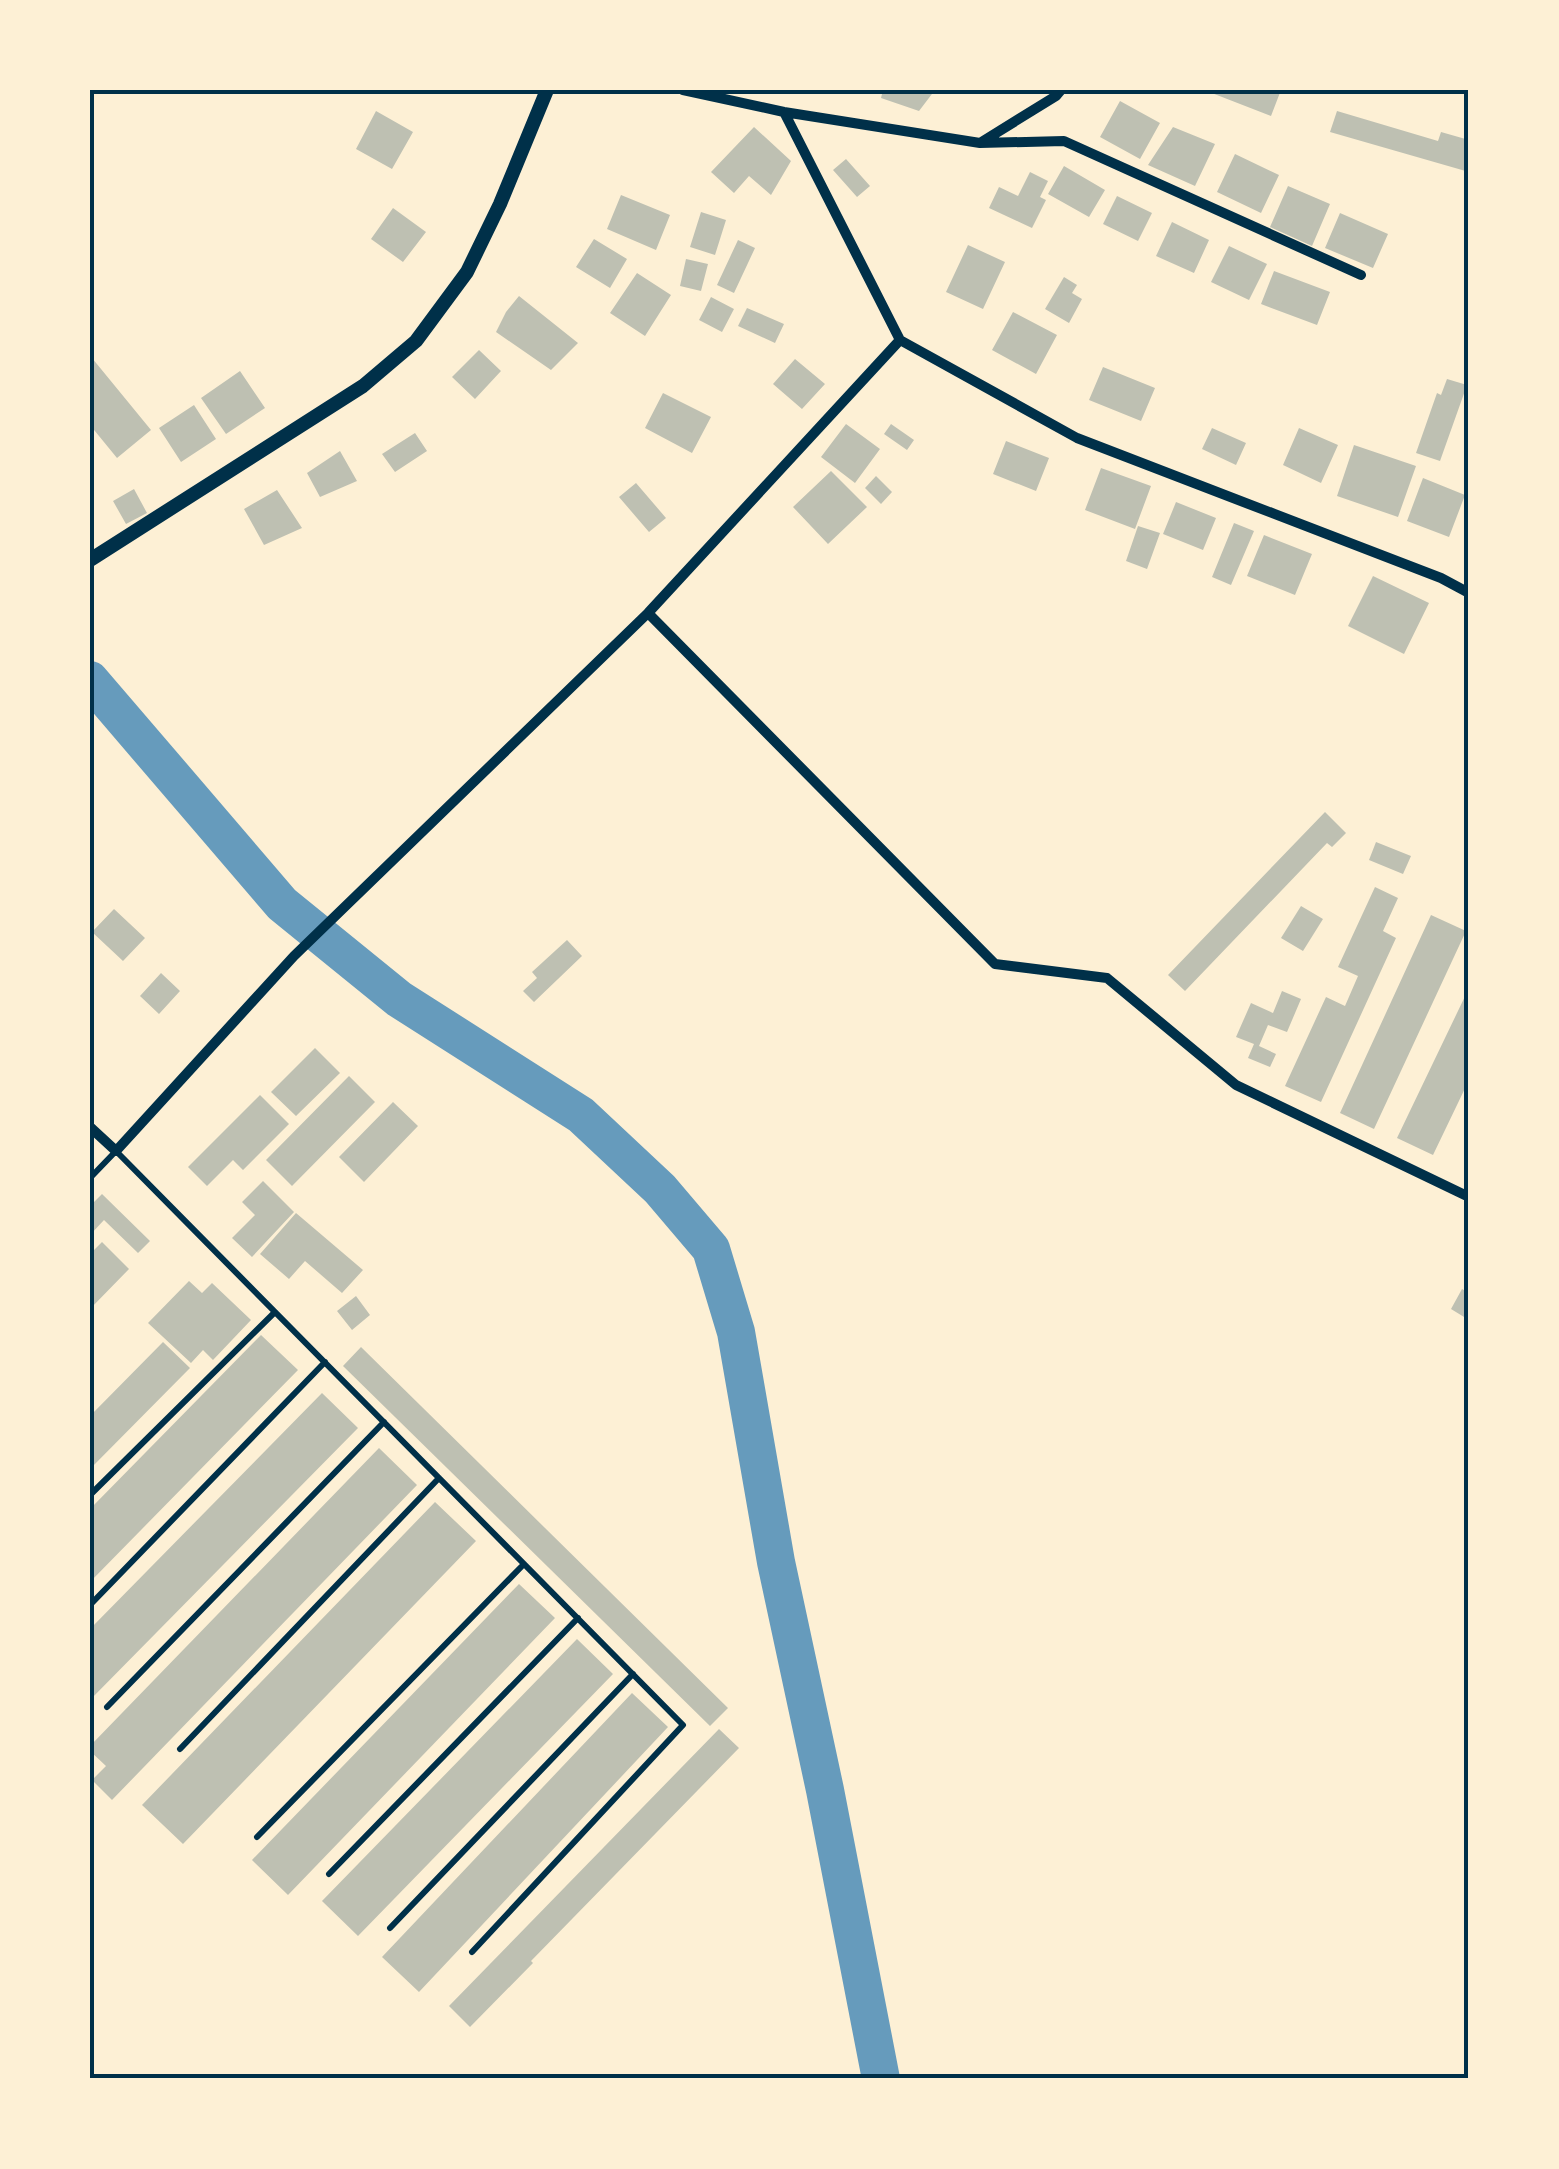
<svg xmlns="http://www.w3.org/2000/svg" width="1559" height="2169" viewBox="0 0 1559 2169" font-family="'IBM Plex Serif',serif">
	<style>
		.lines { fill: none; stroke-linecap: round; stroke-linejoin: round }
		.river { stroke: #669bbc; stroke-width: 38 }
		.building { fill: #bec0b2 }
		.service { stroke: #003049; stroke-width: 6 }
		.minor { stroke: #003049; stroke-width: 10 }
		.tertiary { stroke: #003049; stroke-width: 14 }
		.neatline { fill: none; stroke: #003049; stroke-width: 4 }
	</style>
	<rect width="100%" height="100%" fill="#fdf0d5"/>
	<g class="lines">
		<!-- river -->
		<path class="river" d="M90 680 282 904 399 999 581 1115 660 1189 711 1249 736 1332 776 1562 825 1790 881 2079"/>
	</g>
	<!-- building -->
	<path class="building" d="M883 90H935L919 111 881 98Z
		M1204 90H1281L1271 116Z
		M1120 101 1160 123 1140 159 1100 137Z
		M376 111 413 132 392 169 356 149Z
		M1337 111 1438 141 1441 132 1469 140V172L1330 132Z
		M754 127 791 161 771 195 749 176 734 193 711 172Z
		M1173 127 1215 144 1195 186 1148 165Z
		M1235 154 1279 175 1261 213 1217 192Z
		M846 159 870 186 857 197 833 170Z
		M1064 166 1105 190 1089 217 1048 194Z
		M1030 172 1048 181 1040 197 1046 200 1032 228 989 208 999 187 1018 196Z
		M1288 186 1330 204 1312 246 1270 227Z
		M621 195 670 215 656 250 607 229Z
		M1117 196 1152 213 1138 241 1103 224Z
		M393 208 426 232 403 262 371 239Z
		M701 212 726 220 715 255 690 247Z
		M1340 213 1388 234 1373 268 1325 248Z
		M1172 222 1209 240 1194 273 1156 256Z
		M594 239 627 259 610 288 576 267Z
		M738 240 755 248 734 293 717 285Z
		M968 245 1005 262 983 309 946 292Z
		M1229 246 1267 264 1249 300 1211 282Z
		M686 259 708 264 701 291 680 286Z
		M1274 271 1330 292 1317 325 1261 304Z
		M637 273 671 295 645 336 610 313Z
		M1064 277 1077 285 1072 293 1082 299 1069 323 1045 309Z
		M519 296 578 343 551 370 496 332 506 312Z
		M711 297 734 309 722 332 699 320Z
		M747 308 784 324 775 343 738 326Z
		M1013 312 1057 335 1036 374 992 350Z
		M479 350 501 371 475 399 452 377Z
		M92 358 151 430 117 458 90 425V360Z
		M795 359 825 384 802 409 773 384Z
		M1103 367 1155 388 1141 421 1089 400Z
		M240 371 265 408 226 434 201 398Z
		M1447 379 1467 385 1440 461 1416 453 1437 393 1441 395Z
		M663 393 711 417 692 453 645 428Z
		M194 405 216 439 181 462 159 428Z
		M846 424 880 449 855 483 821 457Z
		M891 424 914 440 907 450 884 434Z
		M1212 428 1246 443 1236 465 1202 449Z
		M1299 428 1338 445 1321 483 1283 465Z
		M415 433 427 451 395 472 382 454Z
		M1006 441 1049 458 1036 491 993 474Z
		M1354 445 1416 466 1398 517 1337 496Z
		M340 451 357 481 320 497 307 473Z
		M1101 468 1151 486 1135 529 1085 510Z
		M831 471 867 507 828 544 793 507Z
		M876 476 892 492 881 504 865 488Z
		M1423 478 1465 495 1449 537 1407 521Z
		M636 483 666 518 649 532 619 497Z
		M134 489 147 513 126 524 113 501Z
		M277 490 302 528 264 545 244 509Z
		M1176 502 1216 518 1203 550 1163 534Z
		M1234 523 1254 531 1231 585 1212 577Z
		M1138 526 1160 533 1147 569 1126 561Z
		M1264 535 1312 554 1295 595 1247 576Z
		M1373 576 1429 603 1404 654 1348 626Z
		M1325 812 1346 833 1332 847 1327 843 1185 991 1168 975Z
		M1376 842 1411 856 1403 874 1369 860Z
		M1375 887 1398 898 1383 931 1396 938 1321 1102 1285 1086 1326 997 1345 1006 1358 976 1338 967Z
		M1301 906 1323 919 1303 951 1281 938Z
		M114 909 145 938 123 961 92 932Z
		M1431 915 1466 931 1374 1129 1340 1113Z
		M567 940 582 956 534 1002 523 991 537 978 532 972Z
		M161 973 180 991 159 1014 140 996Z
		M1469 988V1080L1433 1155 1397 1138Z
		M1282 991 1301 999 1287 1032 1268 1025 1259 1046 1276 1054 1270 1067 1248 1058 1254 1044 1236 1037 1251 1003 1273 1013Z
		M315 1048 340 1073 296 1116 271 1092Z
		M349 1076 375 1102 292 1186 266 1160Z
		M260 1095 289 1124 243 1170 233 1160 207 1186 188 1167Z
		M393 1102 418 1126 364 1182 339 1157Z
		M263 1181 294 1212 252 1257 232 1238 255 1215 242 1202Z
		M102 1194 150 1241 138 1253 104 1220 90 1235V1206Z
		M296 1213 363 1270 342 1293 305 1261 289 1279 260 1254Z
		M102 1242 129 1269 90 1309V1254Z
		M189 1281 202 1293 212 1283 251 1320 213 1360 203 1350 191 1363 148 1323Z
		M1462 1289 1469 1293V1320L1451 1309Z
		M356 1296 370 1315 352 1330 337 1311Z
		M261 1335 298 1370 90 1582V1509Z
		M163 1342 190 1368 90 1469V1416Z
		M361 1347 728 1708 710 1726 343 1366Z
		M322 1393 358 1428 90 1700V1629Z
		M379 1448 417 1485 112 1800 92 1780 106 1766 90 1751V1746Z
		M435 1502 476 1541 183 1844 142 1805Z
		M519 1584 555 1618 288 1895 252 1860Z
		M577 1639 613 1674 358 1936 322 1901Z
		M632 1693 668 1727 419 1992 382 1957Z
		M719 1729 739 1748 531 1961 533 1963 470 2027 449 2006Z"/>
	<g class="lines">
		<!-- service -->
		<path class="service" d="M90 1178 116 1151 683 1725 472 1952
			M90 1495 275 1312
			M90 1605 325 1362
			M107 1707 384 1422
			M180 1749 439 1478
			M257 1837 524 1564
			M329 1874 578 1618
			M390 1928 633 1674"/>
		<!-- minor -->
		<path class="minor" d="M683 90 784 112 980 143 1056 96 1061 90
			M784 112 900 340 1077 438 1441 578 1469 593
			M980 143 1064 141 1361 275
			M648 613 995 964 1107 978 1236 1085 1469 1197
			M90 1127 116 1151 294 956 648 613 900 340"/>
		<!-- tertiary -->
		<path class="tertiary" d="M90 560 363 386 416 341 467 272 500 204 547 90"/>
	</g>
	<!-- border -->
	<rect width="1559" height="2169" fill="none" stroke="#fdf0d5" stroke-width="185"/>
	<rect x="92" y="92" width="1374" height="1984" class="neatline"/>
</svg>
